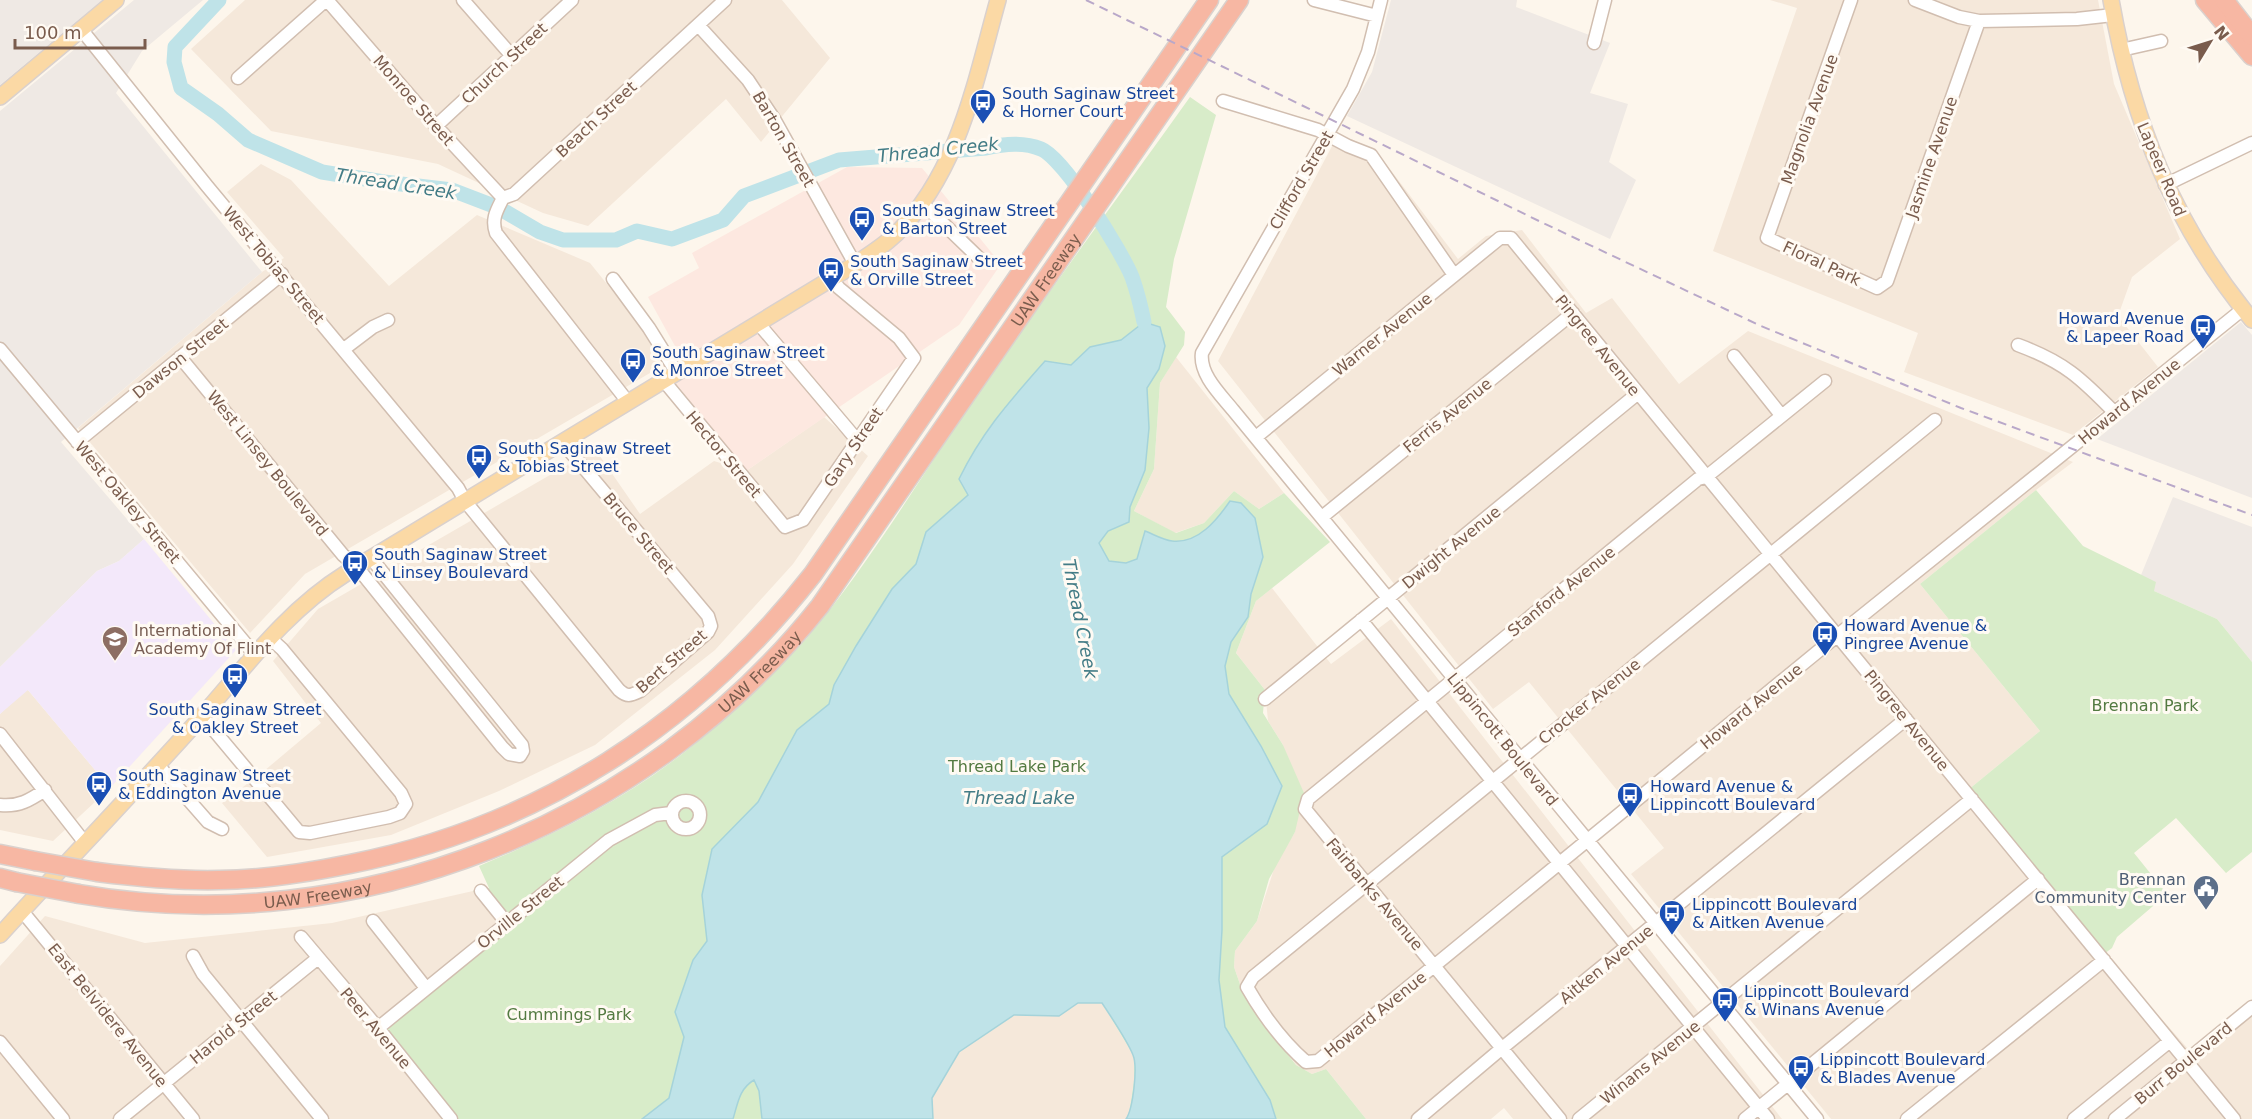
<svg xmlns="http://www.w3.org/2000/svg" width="2252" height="1119" viewBox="0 0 2252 1119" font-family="'DejaVu Sans',sans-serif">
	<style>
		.residential { fill: #f5e8da }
		.commercial { fill: #fde8e0 }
		.industrial { fill: #efe9e4 }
		.education { fill: #f3e8fa }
		.green { fill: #d8ecc9 }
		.water { fill: #bfe3e8; stroke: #a5d3da; stroke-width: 1.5 }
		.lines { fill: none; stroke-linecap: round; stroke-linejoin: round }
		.river { stroke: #bfe3e8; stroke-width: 15 }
		.minor-casing { stroke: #d1beb0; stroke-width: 15 }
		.major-casing { stroke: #dad1cd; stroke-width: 18 }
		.highway-casing { stroke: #dad1cd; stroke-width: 21 }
		.minor { stroke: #fff; stroke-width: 12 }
		.major { stroke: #fbd9a5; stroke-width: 15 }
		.highway { stroke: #f7b7a3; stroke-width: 18 }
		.rail { stroke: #b9a8c9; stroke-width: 2; stroke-dasharray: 9 6; stroke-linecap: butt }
		.highway-bridge-casing { stroke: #dad1cd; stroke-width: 21; stroke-linecap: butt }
		.highway-bridge { stroke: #f7b7a3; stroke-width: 18 }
		.labels { text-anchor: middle; stroke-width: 6; stroke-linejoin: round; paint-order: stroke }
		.street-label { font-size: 16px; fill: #7a5c4d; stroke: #fffaf3 }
		.transit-label { font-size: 16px; fill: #164399; stroke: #fffaf3; text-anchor: start }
		.education-label { font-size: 16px; fill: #785e54; stroke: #fffaf3; text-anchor: start }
		.park-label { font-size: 16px; fill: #537a41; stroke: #fffaf3 }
		.service-label { font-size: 16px; fill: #4e5e75; stroke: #fffaf3; text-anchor: end }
		.water-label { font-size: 18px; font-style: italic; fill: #437c86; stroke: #fffaf3 }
	</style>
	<rect width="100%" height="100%" fill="#fdf6ec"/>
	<!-- residential -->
	<path class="residential" d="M245 0H782L830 58 761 142 726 99 588 226 543 213 438 164 271 131 191 49Z
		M1770 0H2098L2114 84 2180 239 2132 277 2118 316 2158 367 2073 435 1904 372 1918 333 1713 251 1797 8Z
		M1339 133 1377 152 1458 259 1486 236 1522 230 1586 313 1612 298 1679 384 1748 331 2073 462 2036 490 1920 584 2040 731 1968 790 2104 954 2190 1051 2252 1005V1119H1831L1631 874 1664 848 1529 682 1493 709 1218 361Z
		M261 164 291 180 389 286 477 215 590 263 640 325 662 366 305 574 250 633 78 428 262 272 284 258 227 192Z
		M1176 357 1284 493 1259 509 1234 491 1204 523 1175 533 1134 511 1154 469 1160 383Z
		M824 417 868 456 793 564 715 650 595 745 499 791 391 835 267 857 222 803 264 771 321 723 273 661 318 609 595 449 640 514 714 461 746 471Z
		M1272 588 1331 664 1391 619 1782 1119H1513L1504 1108 1491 1119H1366L1326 1069 1312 1074 1296 1065 1243 993 1234 967 1235 951 1257 921 1276 863 1295 832 1283 745 1268 721 1265 690 1236 653 1256 601Z
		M27 689 110 788 53 841 0 830V714Z
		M473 891 504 931 456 1119H0V966L45 916 145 943 332 923Z
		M1078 1003H1102L1134 1056V1081L1129 1114 1126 1119H933L932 1098 959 1052 1014 1015 1059 1016Z"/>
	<!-- commercial -->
	<path class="commercial" d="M847 167 922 168 1001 264 959 325 746 471 662 366 681 357 648 297 699 268 692 253Z"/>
	<!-- industrial -->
	<path class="industrial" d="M0 0H102L0 85Z
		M134 0H203L142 51 116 93 262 272 61 442 144 539 119 561 97 571 0 667V111Z
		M1391 0H1517L1516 7 1610 43 1590 93 1628 104 1609 162 1636 180 1610 239 1347 116 1372 72Z
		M2241 322 2252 335V498L2097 439Z
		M2173 497 2252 527V662L2217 619 2154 591 2141 575Z"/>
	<!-- education -->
	<path class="education" d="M144 539 236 650 110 788 28 690 0 714V667L97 571 119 561Z"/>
	<!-- green -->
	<path class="green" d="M1190 97 1216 115 1174 259 1166 307 1185 332 1184 345 1160 383 1154 469 1134 511 1176 533 1204 523 1234 491 1259 509 1284 493 1330 542 1256 601 1236 653 1265 690 1263 713 1283 745 1304 793 1295 832 1269 879 1257 921 1235 951 1234 967 1243 993 1271 1033 1296 1065 1312 1074 1326 1069 1366 1119H1126L1129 1114 1134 1081V1056L1102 1003H1078L1059 1016 1014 1015 959 1052 932 1098 933 1119H456L385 1027 504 931 473 891 489 888 479 866C593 819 677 770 764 681 778 667 793 654 806 639 868 566 918 481 972 402 1043 299 1117 199 1190 97Z
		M2036 490 2083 546 2156 582 2154 591 2217 619 2252 662V852L2226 873 2176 818 2134 853 2167 894 2117 937 2112 948 2104 954 1968 790 2040 731 1920 584Z"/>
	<!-- water -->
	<path class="water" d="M1144 322 1160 327 1165 346 1159 369 1147 388 1149 428 1145 470 1130 507 1129 522 1108 531 1099 543 1109 561 1126 563 1137 559 1145 531C1153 534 1163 540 1172 541 1198 544 1217 520 1230 501L1241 503 1255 518 1263 557 1251 594 1248 617 1231 642 1225 666 1229 694 1261 746 1282 786 1267 824 1222 857V930L1219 980 1225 1027 1270 1100 1276 1119H1126C1133 1109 1138 1067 1133 1055 1128 1042 1110 1015 1102 1003H1078L1059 1016 1014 1015 959 1052 932 1098 933 1119H762L759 1091 754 1080C739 1089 738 1103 733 1119H642L669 1098 684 1037 675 1012 693 960 707 941 702 895 712 849 758 802 797 730 829 704 834 685 856 646 892 589 916 564 926 532 968 495 959 479C983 430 1010 401 1045 361L1071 365 1090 347 1121 340Z"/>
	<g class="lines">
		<!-- river -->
		<path class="river" d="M219 0 175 47 174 62 181 88 218 114 248 140 322 172 384 182 452 190 499 208 540 232 563 240H616L637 231 672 239 723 220 744 196 839 160 986 148C1003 144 1024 142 1041 149 1064 158 1122 252 1132 277 1137 291 1141 307 1144 322"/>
		<!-- minor casing -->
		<g class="minor-casing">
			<path id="minor" d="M327 0 436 126 503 198
				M463 0 512 56
				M1314 0 1377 16
				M1381 0 1368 52 1353 89 1202 353C1199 374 1220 394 1233 410L1817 1119
				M1851 0 1767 238 1877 288 1887 281 1979 21
				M1915 0 1959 17 1979 21 2077 19 2113 15
				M698 25 748 80 774 119 855 264
				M81 29 207 186 458 488 465 501 619 690C627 697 630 696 640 691L708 632 711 626 708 616 563 443
				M1594 43 1605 0
				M2121 50 2161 41
				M238 78 326 0
				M1223 101 1318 130 1348 146 1371 155 1454 275
				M436 126 572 0
				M2165 185 2252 143
				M503 198 514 194 725 0
				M503 198C497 210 491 219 496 233L628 402
				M922 203 981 260
				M613 279 649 328 677 373
				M758 323 857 440
				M2018 345C2064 362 2081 378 2115 413
				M0 349 255 655
				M344 349 373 327 388 320
				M1734 356 1781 415
				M180 357 343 555 357 567 502 747 509 754 520 756 523 751 522 745 371 558
				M664 381 785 527 803 520 914 358 899 338 839 288 831 279
				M1935 420 1253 977 1247 987C1263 1015 1282 1041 1306 1062L1318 1061 1838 635 2243 309
				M1256 437 1500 238H1511L2234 1119
				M77 442 282 274
				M1322 517 1573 313
				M1361 620 1768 1119
				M1265 699 1637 394
				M202 716 299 832 310 833 389 817 400 813 406 804 401 793 282 649 271 639
				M0 734 85 843
				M158 765 208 822 222 829
				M672 815a14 14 0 1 1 28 0a14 14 0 1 1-28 0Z
				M0 805C19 807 30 800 45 790
				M481 891 506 922
				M22 911 193 1119
				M373 921 426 988
				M301 937 378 1028 451 1119
				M193 956 203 974 322 1119
				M378 1028 609 840 655 815 671 813
				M0 1042 63 1119
				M120 1119 318 958
				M1418 1119 1501 1049 1906 719
				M1560 1119 1305 809 1308 799 1698 479 1706 477 1825 381
				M1579 1119 1972 799
				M1745 1119 2038 879
				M1907 1119 2104 960
				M2074 1119 2170 1041
				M2115 1119 2252 1007"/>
		</g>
		<!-- major casing -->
		<g class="major-casing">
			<path id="major" d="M2111 0C2132 120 2174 226 2252 320
				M0 97 116 0
				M0 935C64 865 130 796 194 725 241 673 284 612 345 574L831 279C853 265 877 252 896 234 959 172 975 82 998 0"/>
		</g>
		<!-- highway casing -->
		<g class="highway-casing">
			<g id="highway">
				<path d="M2205 0 2252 56"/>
				<path d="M2224 0 2252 36"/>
				<path d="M0 854 35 861"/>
				<path d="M97 872C137 877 178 881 219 880 263 880 306 873 350 864 538 827 695 725 813 574L1209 0"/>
				<path d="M0 878 16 882"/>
				<path id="s1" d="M79 894C356 942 646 825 820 606L1239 0"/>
			</g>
		</g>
		<!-- minor -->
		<use href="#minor" class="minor"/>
		<!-- major -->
		<use href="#major" class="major"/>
		<!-- highway -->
		<use href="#highway" class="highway"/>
		<!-- rail -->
		<path class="rail" d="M1086 0 1539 221 1761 326 1961 408 2252 515"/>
		<!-- highway-bridge casing -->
		<g class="highway-bridge-casing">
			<path id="highway-bridge" d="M35 861 97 872
				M16 882 79 894"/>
		</g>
		<!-- highway-bridge -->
		<use href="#highway-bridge" class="highway-bridge"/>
	</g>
	<!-- icons -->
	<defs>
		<g id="bus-pin" transform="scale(1.35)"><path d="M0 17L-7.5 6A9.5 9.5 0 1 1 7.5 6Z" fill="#1a4fb4" stroke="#fffaf3"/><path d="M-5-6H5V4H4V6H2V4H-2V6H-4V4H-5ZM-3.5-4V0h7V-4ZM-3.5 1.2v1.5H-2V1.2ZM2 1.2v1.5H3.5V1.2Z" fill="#fff"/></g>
		<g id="school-pin" transform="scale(1.35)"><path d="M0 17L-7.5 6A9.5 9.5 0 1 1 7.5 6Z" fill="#8d6e63" stroke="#fffaf3"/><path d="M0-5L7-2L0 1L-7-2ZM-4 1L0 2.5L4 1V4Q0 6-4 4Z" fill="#fff"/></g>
		<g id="civic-pin" transform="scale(1.35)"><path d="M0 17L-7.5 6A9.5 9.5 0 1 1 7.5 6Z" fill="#5c6f8a" stroke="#fffaf3"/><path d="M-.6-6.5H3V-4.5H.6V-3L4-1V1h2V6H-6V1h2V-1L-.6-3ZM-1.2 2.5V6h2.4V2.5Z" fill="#fff"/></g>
	</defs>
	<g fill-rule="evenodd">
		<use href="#bus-pin" x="983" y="102"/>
		<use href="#bus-pin" x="862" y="219"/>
		<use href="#bus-pin" x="831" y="270"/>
		<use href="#bus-pin" x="2203" y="327"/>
		<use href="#bus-pin" x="633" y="361"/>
		<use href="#bus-pin" x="479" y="457"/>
		<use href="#bus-pin" x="355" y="563"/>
		<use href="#bus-pin" x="1825" y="634"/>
		<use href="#school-pin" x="115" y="639"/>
		<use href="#bus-pin" x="235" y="676"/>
		<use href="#bus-pin" x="99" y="784"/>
		<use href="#bus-pin" x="1630" y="795"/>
		<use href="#civic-pin" x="2206" y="888"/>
		<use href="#bus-pin" x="1672" y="913"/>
		<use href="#bus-pin" x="1725" y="1000"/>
		<use href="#bus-pin" x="1801" y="1068"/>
	</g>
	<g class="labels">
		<!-- street labels -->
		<g class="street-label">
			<text transform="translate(504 63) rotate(-43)" y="6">Church Street</text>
			<text transform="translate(414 100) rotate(49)" y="6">Monroe Street</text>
			<text transform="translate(596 119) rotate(-43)" y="6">Beach Street</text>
			<text transform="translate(1809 119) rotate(-70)" y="6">Magnolia Avenue</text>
			<text transform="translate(784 139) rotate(60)" y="6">Barton Street</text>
			<text transform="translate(1931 157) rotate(-71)" y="6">Jasmine Avenue</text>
			<text transform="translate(2162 169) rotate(67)" y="6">Lapeer Road</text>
			<text transform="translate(1301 180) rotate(-60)" y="6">Clifford Street</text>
			<text transform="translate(1822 263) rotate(25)" y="6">Floral Park</text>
			<text transform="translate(274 265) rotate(50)" y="6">West Tobias Street</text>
			<text dy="6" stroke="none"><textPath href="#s1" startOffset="1230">UAW Freeway</textPath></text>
			<text transform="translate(1382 334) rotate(-39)" y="6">Warner Avenue</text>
			<text transform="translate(1598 345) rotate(51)" y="6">Pingree Avenue</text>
			<text transform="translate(180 358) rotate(-39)" y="6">Dawson Street</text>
			<text transform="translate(2129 401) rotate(-39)" y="6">Howard Avenue</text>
			<text transform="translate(1447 415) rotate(-39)" y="6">Ferris Avenue</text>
			<text transform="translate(853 447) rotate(-56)" y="6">Gary Street</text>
			<text transform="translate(724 454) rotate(50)" y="6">Hector Street</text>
			<text transform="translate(268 463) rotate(51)" y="6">West Linsey Boulevard</text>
			<text transform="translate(128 502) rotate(50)" y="6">West Oakley Street</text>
			<text transform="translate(639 533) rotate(50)" y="6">Bruce Street</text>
			<text transform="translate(1451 547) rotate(-39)" y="6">Dwight Avenue</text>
			<text transform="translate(1561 591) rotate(-39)" y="6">Stanford Avenue</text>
			<text transform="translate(671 661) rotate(-41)" y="6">Bert Street</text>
			<text dy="6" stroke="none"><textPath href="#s1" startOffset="744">UAW Freeway</textPath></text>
			<text transform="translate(1589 701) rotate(-39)" y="6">Crocker Avenue</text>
			<text transform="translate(1751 706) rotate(-39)" y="6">Howard Avenue</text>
			<text transform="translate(1907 720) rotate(51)" y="6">Pingree Avenue</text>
			<text transform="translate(1503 739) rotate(51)" y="6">Lippincott Boulevard</text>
			<text dy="6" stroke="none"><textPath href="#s1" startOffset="240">UAW Freeway</textPath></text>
			<text transform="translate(1375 894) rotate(50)" y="6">Fairbanks Avenue</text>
			<text transform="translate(520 912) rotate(-39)" y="6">Orville Street</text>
			<text transform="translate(1606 964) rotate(-39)" y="6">Aitken Avenue</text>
			<text transform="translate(1375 1014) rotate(-39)" y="6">Howard Avenue</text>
			<text transform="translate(108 1015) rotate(51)" y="6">East Belvidere Avenue</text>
			<text transform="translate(233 1027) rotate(-39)" y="6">Harold Street</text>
			<text transform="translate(376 1028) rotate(50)" y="6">Peer Avenue</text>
			<text transform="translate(1650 1062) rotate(-39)" y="6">Winans Avenue</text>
			<text transform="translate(2183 1063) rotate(-39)" y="6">Burr Boulevard</text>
		</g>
		<!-- transit labels -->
		<g class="transit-label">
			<text x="1002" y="99">South Saginaw Street<tspan x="1002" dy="18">&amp; Horner Court</tspan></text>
			<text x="882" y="216">South Saginaw Street<tspan x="882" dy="18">&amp; Barton Street</tspan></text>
			<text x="850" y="267">South Saginaw Street<tspan x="850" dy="18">&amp; Orville Street</tspan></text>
			<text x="2184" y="324" text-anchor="end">Howard Avenue<tspan x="2184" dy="18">&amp; Lapeer Road</tspan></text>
			<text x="652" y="358">South Saginaw Street<tspan x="652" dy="18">&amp; Monroe Street</tspan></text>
			<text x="498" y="454">South Saginaw Street<tspan x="498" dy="18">&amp; Tobias Street</tspan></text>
			<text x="374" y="560">South Saginaw Street<tspan x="374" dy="18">&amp; Linsey Boulevard</tspan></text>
			<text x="1844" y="631">Howard Avenue &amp;<tspan x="1844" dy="18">Pingree Avenue</tspan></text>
			<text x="235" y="715" text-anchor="middle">South Saginaw Street<tspan x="235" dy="18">&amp; Oakley Street</tspan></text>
			<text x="118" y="781">South Saginaw Street<tspan x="118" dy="18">&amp; Eddington Avenue</tspan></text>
			<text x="1650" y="792">Howard Avenue &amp;<tspan x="1650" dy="18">Lippincott Boulevard</tspan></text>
			<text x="1692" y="910">Lippincott Boulevard<tspan x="1692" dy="18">&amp; Aitken Avenue</tspan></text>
			<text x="1744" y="997">Lippincott Boulevard<tspan x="1744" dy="18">&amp; Winans Avenue</tspan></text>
			<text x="1820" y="1065">Lippincott Boulevard<tspan x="1820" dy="18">&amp; Blades Avenue</tspan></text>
		</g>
		<!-- education labels -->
		<g class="education-label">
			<text x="134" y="636">International<tspan x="134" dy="18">Academy Of Flint</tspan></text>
		</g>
		<!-- park labels -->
		<g class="park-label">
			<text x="2145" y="711">Brennan Park</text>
			<text x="1017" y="772">Thread Lake Park</text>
			<text x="569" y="1020">Cummings Park</text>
		</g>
		<!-- service labels -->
		<g class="service-label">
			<text x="2186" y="885">Brennan<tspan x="2186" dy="18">Community Center</tspan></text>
		</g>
		<!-- water labels -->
		<g class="water-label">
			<text transform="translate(938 150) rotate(-6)" y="6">Thread Creek</text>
			<text transform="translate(396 184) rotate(9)" y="6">Thread Creek</text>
			<text transform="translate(1080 619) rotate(79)" y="6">Thread Creek</text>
			<text x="1019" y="804">Thread Lake</text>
		</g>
	</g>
	<!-- north arrow -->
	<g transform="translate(2210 42) rotate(52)" stroke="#fffaf3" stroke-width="4.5" paint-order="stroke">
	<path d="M0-4.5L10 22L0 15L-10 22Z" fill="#7a5c4d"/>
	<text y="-9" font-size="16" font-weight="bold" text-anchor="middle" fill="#7a5c4d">N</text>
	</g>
	<!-- scale -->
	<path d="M15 39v9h130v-9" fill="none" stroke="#7a5c4d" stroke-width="3"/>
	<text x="24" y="39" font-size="18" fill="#7a5c4d" stroke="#fffaf3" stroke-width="4.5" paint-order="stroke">100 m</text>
</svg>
